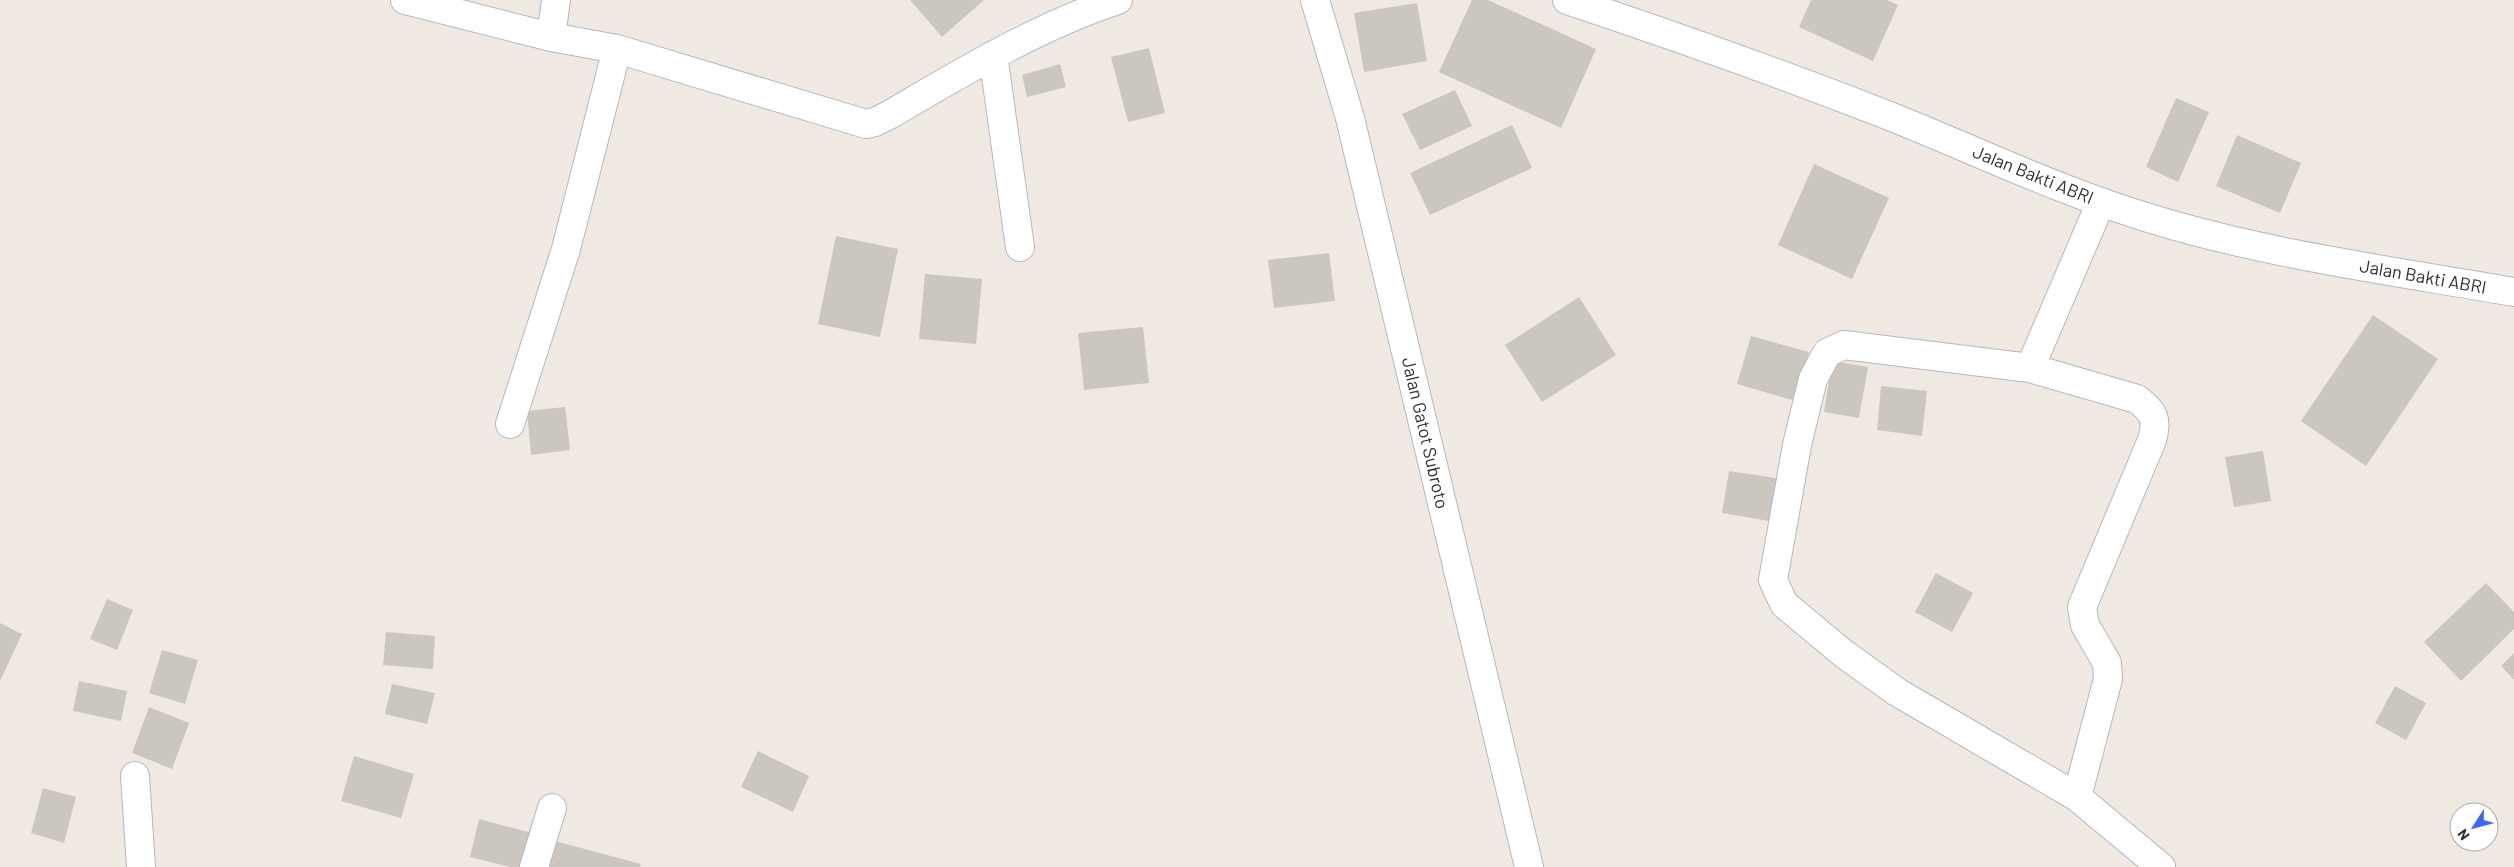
<svg xmlns="http://www.w3.org/2000/svg" width="2514" height="867" viewBox="0 0 2514 867" font-family="Barlow,sans-serif">
	<style>
		.building { fill: #cbc7bf }
		.lines { fill: none; stroke-linecap: round; stroke-linejoin: round }
		.street-casing { stroke: #b4b7c1; stroke-width: 30 }
		.secondary-casing { stroke: #b4b7c1; stroke-width: 30 }
		.street { stroke: #fff; stroke-width: 28 }
		.secondary { stroke: #fff; stroke-width: 28 }
		.labels { text-anchor: middle; stroke-width: 5; stroke-linejoin: round; paint-order: stroke }
		.street-label { font-size: 18px; fill: #2e2e2e; stroke: #fff }
	</style>
	<rect width="100%" height="100%" fill="#efe9e1"/>
	<!-- building -->
	<path class="building" d="M910 0H984L942 37Z
		M1472 0H1488L1596 49 1561 128 1439 72Z
		M1811 0H1887L1898 5 1873 61 1799 27Z
		M1417 3 1427 61 1364 72 1354 13Z
		M1149 48 1165 113 1128 122 1111 57Z
		M1060 64 1066 87 1027 97 1022 75Z
		M1455 90 1472 126 1420 150 1402 114Z
		M2176 98 2209 112 2178 182 2146 167Z
		M1512 125 1532 168 1430 215 1410 173Z
		M2237 135 2301 163 2280 213 2216 186Z
		M1814 164 1889 198 1852 279 1778 245Z
		M836 236 898 249 880 337 818 324Z
		M1329 253 1335 301 1274 308 1268 260Z
		M925 274 982 279 976 344 919 339Z
		M1579 297 1616 355 1542 402 1505 345Z
		M2373 315 2438 359 2366 466 2301 421Z
		M1143 327 1149 383 1084 390 1078 333Z
		M1751 336 1809 352 1795 401 1737 384Z
		M1832 361 1868 367 1859 418 1824 412Z
		M1881 386 1927 391 1922 436 1877 430Z
		M565 407 570 450 531 455 527 411Z
		M2263 451 2271 501 2234 507 2225 457Z
		M1729 471 1781 479 1775 522 1722 513Z
		M1936 573 1973 593 1952 632 1915 612Z
		M2486 583 2514 612V629L2461 681 2424 642Z
		M107 599 133 610 117 650 90 639Z
		M0 623 22 634 0 681Z
		M386 632 435 636 433 669 383 665Z
		M162 650 198 660 185 704 149 693Z
		M2514 653V680L2501 666Z
		M79 681 127 691 121 721 73 711Z
		M392 684 435 693 427 724 385 714Z
		M2395 686 2426 703 2406 740 2375 723Z
		M149 707 189 723 172 769 132 753Z
		M758 751 809 776 793 812 741 787Z
		M354 756 414 774 401 818 341 801Z
		M43 788 76 797 64 843 31 833Z
		M479 819 536 834 528 867H510L470 857Z
		M551 840 641 864 640 867H544Z"/>
	<g class="lines">
		<!-- street casing -->
		<g class="street-casing">
			<path id="street" d="M405 0 551 37 617 49 866 124 875 122 889 115C963 72 1036 27 1118 0
				M551 37 556 0
				M993 55 1020 247
				M2030 368 1844 345 1827 353 1813 379 1797 445 1773 580 1784 604 1844 654 1897 692 2077 797 2161 867
				M510 424 566 249 617 49
				M135 776 141 867
				M2077 797 2108 679 2107 663 2085 625 2082 607 2152 440C2158 418 2154 413 2137 399L2030 368 2101 202
				M534 867 552 808"/>
		</g>
		<!-- secondary casing -->
		<g class="secondary-casing">
			<path id="secondary" d="M1315 0 1350 118 1529 867
				M1567 0C1675 36 1782 74 1887 115 1975 150 2061 192 2152 219 2270 255 2393 271 2514 292"/>
		</g>
		<!-- street -->
		<use href="#street" class="street"/>
		<!-- secondary -->
		<use href="#secondary" class="secondary"/>
	</g>
	<g class="labels">
		<!-- street labels -->
		<g class="street-label">
			<text transform="translate(2033 175) rotate(22)" y="6">Jalan Bakti ABRI</text>
			<text transform="translate(2423 277) rotate(10)" y="6">Jalan Bakti ABRI</text>
			<text transform="translate(1425 433) rotate(77)" y="6">Jalan Gatot Subroto</text>
		</g>
	</g>
	<!-- north arrow -->
	<g transform="translate(2474 827) rotate(234)"><circle r="24" fill="#ffffff" stroke="#ababab"/>
	<path d="M0-4L9 19L0 12L-9 19Z" fill="#4264fb"/>
	<text y="-8" font-size="14" font-weight="bold" text-anchor="middle" fill="#2e2e2e">N</text>
	</g>
</svg>
